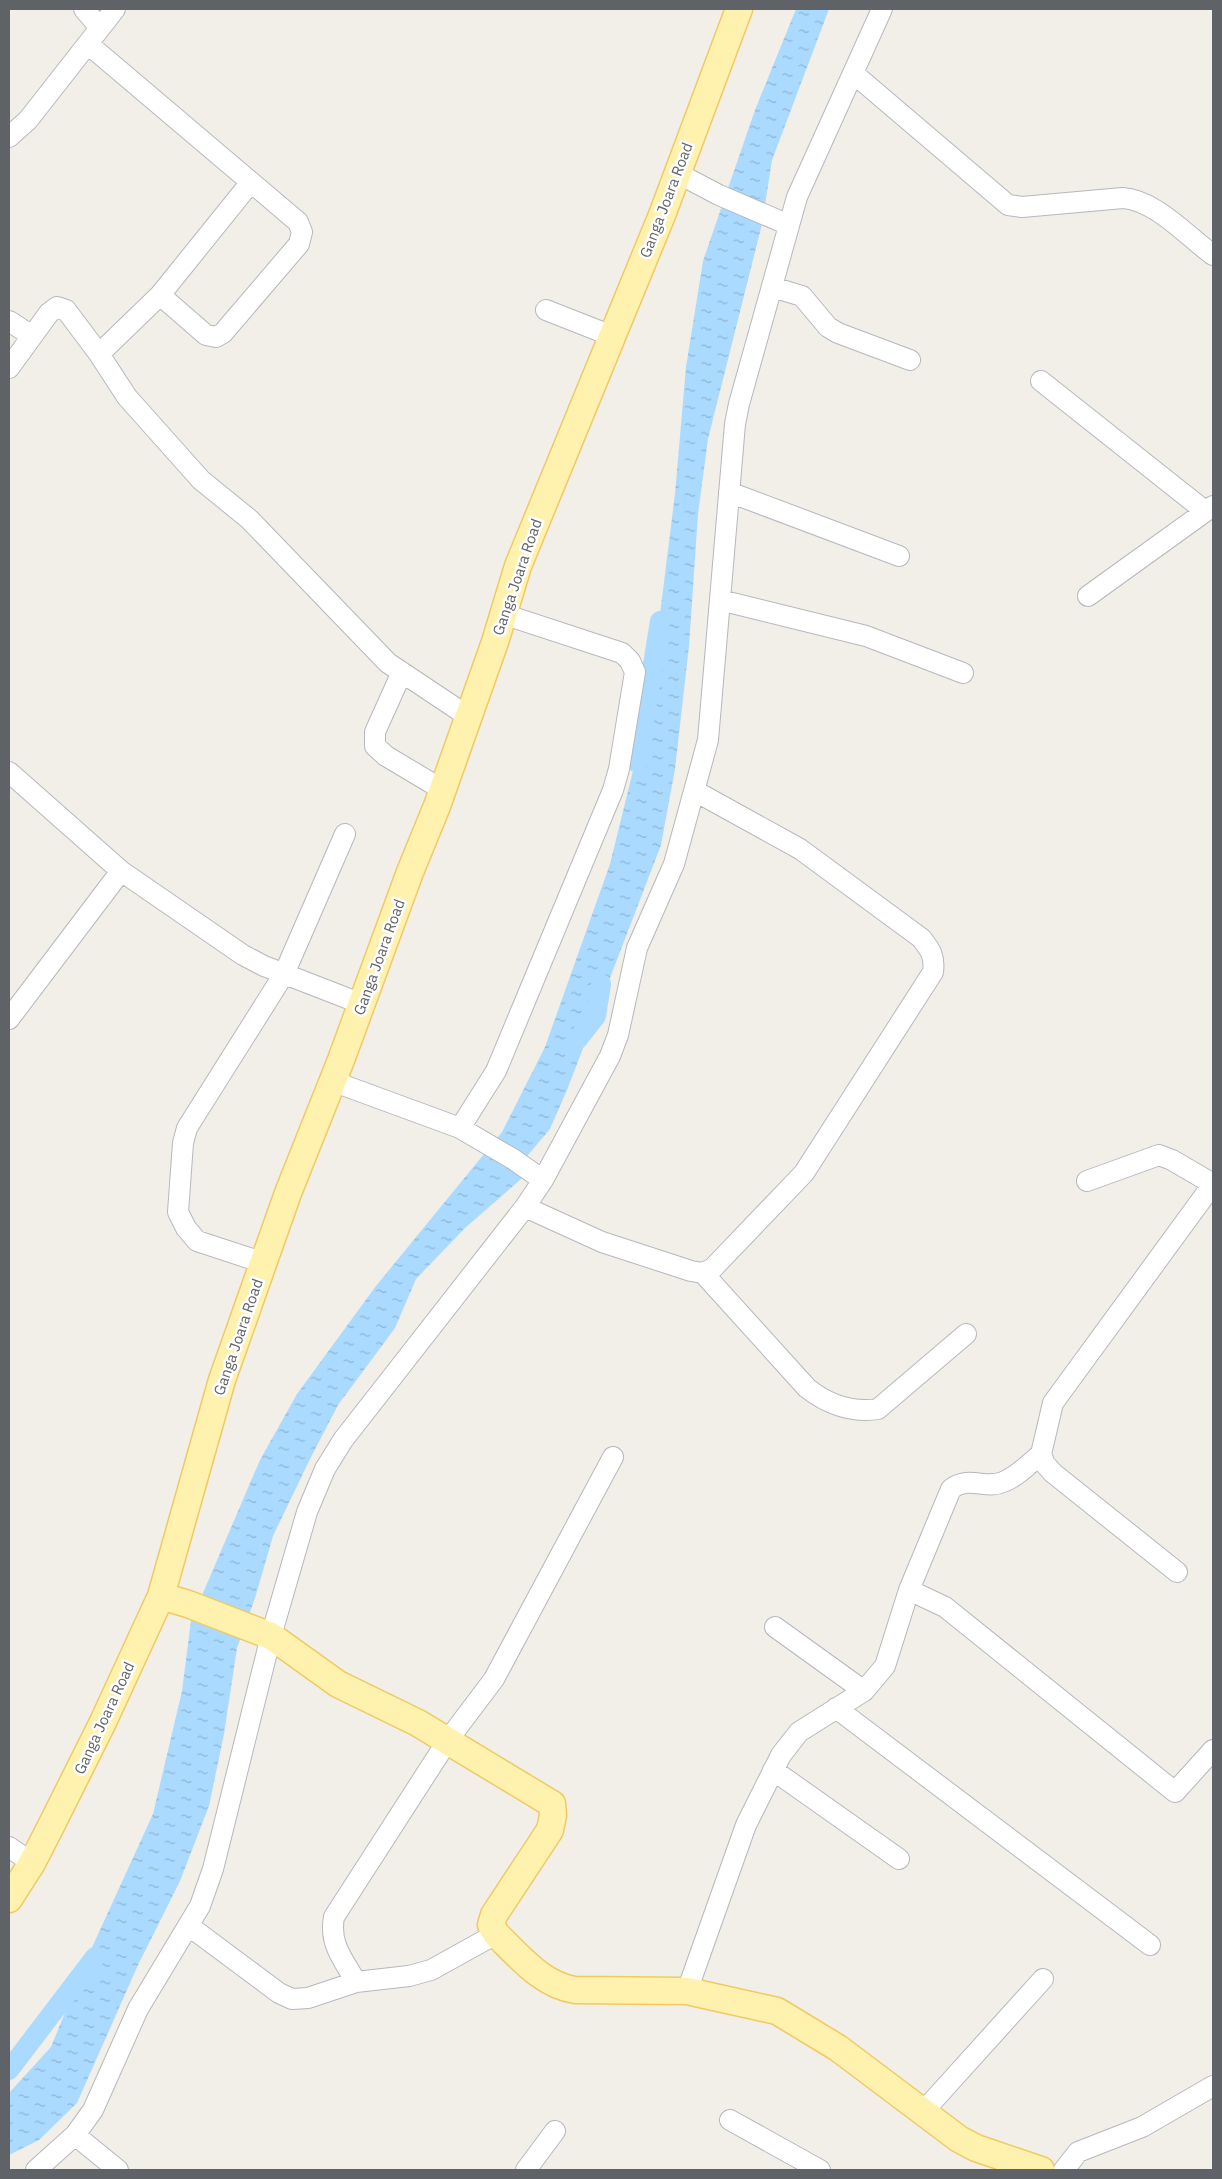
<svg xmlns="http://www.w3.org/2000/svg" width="1222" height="2179" font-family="'IBM Plex Sans',sans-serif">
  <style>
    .water { fill: url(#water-ripples) }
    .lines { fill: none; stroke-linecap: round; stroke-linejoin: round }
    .canal { stroke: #aadaff; stroke-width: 20 }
    .minor-casing { stroke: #b5b8bc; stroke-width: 22 }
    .major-casing { stroke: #f2c960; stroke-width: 29 }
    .minor { stroke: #fff; stroke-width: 20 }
    .major { stroke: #fff2af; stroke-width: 26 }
    .labels { text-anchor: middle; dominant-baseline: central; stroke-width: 5; stroke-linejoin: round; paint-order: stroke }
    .street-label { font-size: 15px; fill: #5f6368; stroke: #fff }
  </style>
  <defs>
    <pattern id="water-ripples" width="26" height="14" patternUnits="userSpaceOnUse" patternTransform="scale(1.25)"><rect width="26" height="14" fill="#aadaff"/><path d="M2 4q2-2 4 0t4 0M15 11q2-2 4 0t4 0" fill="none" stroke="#8eb4d2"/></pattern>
  </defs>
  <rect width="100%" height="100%" fill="#f1efe8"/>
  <path class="water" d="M796,9H829L772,160L762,224L708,439L698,514L689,646L675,769L661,845L567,1090L550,1129L528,1155L521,1179L465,1228L416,1279L395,1328L338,1405L310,1459L273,1536L255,1598L237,1648L224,1734L209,1806L180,1881L138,1965L77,2103L39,2140L9,2155V2093L51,2047L89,1954L153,1814L182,1691L191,1621L260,1460L297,1394L376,1286L502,1132L545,1047L610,864L648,710L675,494L686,367L703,261L755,110Z"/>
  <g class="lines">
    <path class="canal" d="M637,763L660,621
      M577,1040L596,1016L601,984
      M9,2070L95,1957"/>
    <defs>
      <path id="minor" d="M84,9L100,28
        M88,44L298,222L302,232L299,244L223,333L216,337L206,335L160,295
        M853,73L1008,205L1022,207L1123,198C1155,200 1187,236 1213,255
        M9,137L28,120L115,9
        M677,173L719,195L789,225
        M772,287L802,296L828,327L838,333L910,360
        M546,310L612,336
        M9,321L32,336
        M99,354L160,295L251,182
        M9,368L49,313L57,307L66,310L99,354L127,397L201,480L249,519L388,663L469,717
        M1041,381L1205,511
        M729,492L899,556
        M1088,596L1213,506
        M720,600L866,636L963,673
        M402,672L375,732V746L386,756L443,790
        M9,772L121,871L243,955L264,966L362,1004
        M9,1019L121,871
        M332,1081L460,1128L513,1159L543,1180
        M460,1128L496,1071L613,790L619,769L635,672L630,661L622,653L503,614
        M1087,1181L1159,1155L1172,1160L1213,1184
        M525,1207L602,1242L691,1271L703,1273L713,1268L804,1173L933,972C935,957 931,950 921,938L800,849L695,791
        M264,1263L197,1241L186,1228L178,1212L183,1143L187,1128L284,974L345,834
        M703,1273L807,1388C827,1404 852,1413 878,1409L966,1334
        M1177,1572L1053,1473L1045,1464L1041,1454L1053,1403L1213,1184
        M909,1590L945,1607L1175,1792L1213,1750
        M775,1627L864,1691
        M836,1708L1150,1945
        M773,1770L899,1859
        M9,1847L32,1863
        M189,1926L279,1993L292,1999L308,1998L356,1982L409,1976L431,1970L496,1934
        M356,1982C343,1959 329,1944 334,1917L448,1740L494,1679L613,1457
        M687,1991L746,1825L781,1755L799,1732L864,1691L885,1666L909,1590L951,1489C970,1475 985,1490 1003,1482C1017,1477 1030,1463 1041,1454
        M922,2113L1043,1979
        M730,2120L820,2170
        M75,2135L118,2170
        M36,2170L75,2135L93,2110L138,2009L200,1906L213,1869L271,1636L307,1512L325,1469L343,1440L525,1207L543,1180L610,1056L618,1035L637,948L674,864L708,740L735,424L739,404L797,197L882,9
        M526,2170L555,2131
        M1064,2170L1078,2152L1142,2127L1213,2086"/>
      <path id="major" d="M161,1596L188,1604L271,1636L338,1684L418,1723L552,1804L553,1815L550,1830L494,1915L491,1925L496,1934C519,1956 542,1985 575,1990L687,1991L777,2011L838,2048L959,2139L976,2148L1041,2170
        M9,1899L32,1863L51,1826L103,1722L161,1596L222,1380L288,1193L341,1060L410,872L437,806L495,642L518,566L662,215L739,9"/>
    </defs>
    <use href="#minor" class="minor-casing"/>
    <use href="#major" class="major-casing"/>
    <use href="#minor" class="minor"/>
    <use href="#major" class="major"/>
  </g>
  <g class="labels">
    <g class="street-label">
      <text transform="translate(666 200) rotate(-69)">Ganga Joara Road</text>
      <text transform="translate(517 577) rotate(-71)">Ganga Joara Road</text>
      <text transform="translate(379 957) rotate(-70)">Ganga Joara Road</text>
      <text transform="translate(238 1337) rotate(-71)">Ganga Joara Road</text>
      <text transform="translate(104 1718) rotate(-65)">Ganga Joara Road</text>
    </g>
  </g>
  <rect width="1222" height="2179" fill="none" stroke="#5f6368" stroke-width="20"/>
</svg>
